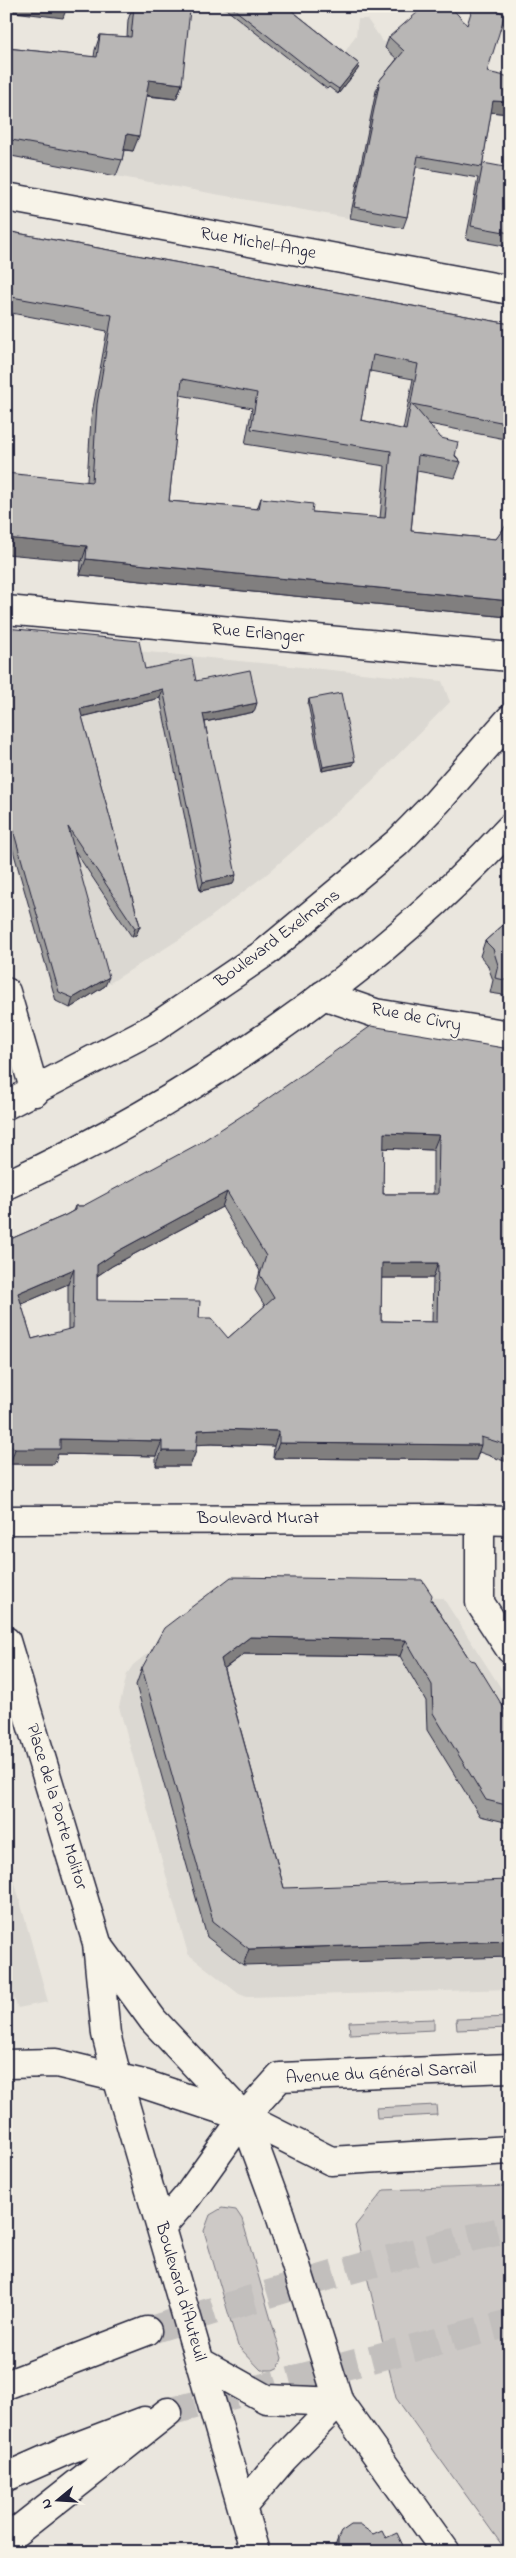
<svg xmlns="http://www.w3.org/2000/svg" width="516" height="2558" font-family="'Indie Flower',sans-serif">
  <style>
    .built { fill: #dbd8d2 }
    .green { fill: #cdc9c6; stroke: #787680 }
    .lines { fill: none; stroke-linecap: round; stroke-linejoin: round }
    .highway-tunnel { stroke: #c2bfbd; stroke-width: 28; stroke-dasharray: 28 14; stroke-linecap: butt }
    .lane-casing { stroke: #22223b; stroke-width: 20 }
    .street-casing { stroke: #22223b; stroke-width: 31 }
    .secondary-casing { stroke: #22223b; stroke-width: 31 }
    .primary-casing { stroke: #22223b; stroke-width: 31 }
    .highway-casing { stroke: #22223b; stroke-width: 31 }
    .lane { stroke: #f7f3e8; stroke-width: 16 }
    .street { stroke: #f7f3e8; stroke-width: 28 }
    .secondary { stroke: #f7f3e8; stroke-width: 28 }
    .primary { stroke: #f7f3e8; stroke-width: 28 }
    .highway { stroke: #f7f3e8; stroke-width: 28 }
    .wall { fill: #9e9d9c; stroke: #22223b; fill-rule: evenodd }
    .shaded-wall { fill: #817f7f; stroke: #22223b }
    .building { fill: #b8b6b5; stroke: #22223b; fill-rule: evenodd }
    .labels { text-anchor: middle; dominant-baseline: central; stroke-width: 4; stroke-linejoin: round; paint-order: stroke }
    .street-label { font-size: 18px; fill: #22223b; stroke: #f7f3e8 }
  </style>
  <rect width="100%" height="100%" fill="#eae6de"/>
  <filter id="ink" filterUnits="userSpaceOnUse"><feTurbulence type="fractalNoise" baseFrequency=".02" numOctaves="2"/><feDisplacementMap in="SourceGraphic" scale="10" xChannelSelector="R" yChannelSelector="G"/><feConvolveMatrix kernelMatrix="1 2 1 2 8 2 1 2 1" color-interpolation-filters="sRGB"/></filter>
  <g filter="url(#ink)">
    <path class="built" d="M195,6H288L345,52L356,35L358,19H367L383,42L391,43L427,106L403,228L116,176L102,136L179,25Z
      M37,641L442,681L450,702L371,782L268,873L191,932L105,986L81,896Z
      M415,1597L443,1598L510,1702V1989L247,1997L239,1994L188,1954L119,1707L127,1674L133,1665L158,1645Z
      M6,1851L48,2002L18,2008L6,1981Z"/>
    <path class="green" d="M510,2017V2028L457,2030L456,2019Z
      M434,2019V2030L350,2034L349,2022Z
      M436,2105L437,2115L377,2118L376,2108Z
      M510,2186V2552H507L396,2398L355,2226L384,2190Z
      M222,2208L236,2210L242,2219L282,2358L279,2367L273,2370H261L238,2346L204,2231L210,2215Z"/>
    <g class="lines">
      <path class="highway-tunnel" d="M147,2331C267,2295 387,2256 510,2229
        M168,2412L510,2323"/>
      <defs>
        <path id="lane" d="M141,6L173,10L176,6"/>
        <path id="street" d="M6,197L510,290
          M6,610L510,657
          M6,992L35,1092
          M323,995L375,1013L510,1035
          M480,1520V1603L510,1649
          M6,2064L56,2063L144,2084L244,2117L280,2077L510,2068"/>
        <path id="secondary" d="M6,1641L97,1943L106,2034L117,2077L255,2552
          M98,1945L153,2020L244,2117L280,2215L339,2402L446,2552
          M161,2227L187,2197L244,2117
          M200,2362L266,2399L339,2402
          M242,2507L283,2459L339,2402"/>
        <path id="primary" d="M6,1105L154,1028L266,952L397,843L437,802L510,719
          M6,1185C189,1101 373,976 510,828
          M6,1520L441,1519L510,1521"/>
        <path id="highway" d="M244,2117L331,2161L510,2150
          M6,2385L147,2331
          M6,2477L65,2451L144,2421
          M6,2540L168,2412"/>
      </defs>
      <use href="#lane" class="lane-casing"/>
      <use href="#street" class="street-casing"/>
      <use href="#secondary" class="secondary-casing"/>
      <use href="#primary" class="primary-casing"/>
      <use href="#highway" class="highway-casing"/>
      <use href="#lane" class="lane"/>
      <use href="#street" class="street"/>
      <use href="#secondary" class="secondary"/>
      <use href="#primary" class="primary"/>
      <use href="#highway" class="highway"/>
    </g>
    <path class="wall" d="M133,6H151L182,84L176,99L146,96L133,151L124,150L122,160L116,176L6,155V48L94,57L95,50L100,35L127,37L128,20Z
      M222,6H286L359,64L358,69L338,94L329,87L327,89Z
      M389,37L487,72L510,114L491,112L482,166L510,168V247L466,239L478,178L416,167L407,217L403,228L350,218L376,91L380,80L397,59L385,48Z
      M6,231L510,324V440L429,424L461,462L455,478L417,471L411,531L496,539L510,520V613L508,617L80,575L87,481L91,419L107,331L6,312ZM370,371L413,379L403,430L361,420ZM180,395L252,408L245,444L385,466L380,518L312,512L261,498L257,509L169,501Z
      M6,628L145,669L196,681L254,712L205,722L233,884L200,891L160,698L82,717L140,926L136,935L132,937L75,851L105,986L70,1008L56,1001L6,826Z
      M309,699L353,765L322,771L308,704Z
      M510,919V996L490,993L493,980L487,964L480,956L485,941Z
      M510,1049V1461H504L479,1452L476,1460L273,1458L274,1446L212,1444H196V1451L190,1466H156V1456L58,1454L54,1464H10L6,1461V1241L66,1215L73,1211L75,1206H83ZM383,1148L433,1150V1194H383ZM222,1207L260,1271L255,1290L265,1306L228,1338L199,1318L97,1300V1276L112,1266ZM381,1278H433L432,1322L381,1321ZM68,1284V1330L32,1339L21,1304Z
      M431,1600L470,1660L510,1718V1830L505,1822L480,1816L427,1730L426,1701L400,1656L244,1654L224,1669L284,1888L243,1965L207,1937L136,1685L142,1668Z
      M373,2534L386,2538L406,2552H333L338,2538Z"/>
    <path class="shaded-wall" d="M6,6H57L67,7L63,18L6,11Z
      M359,64L358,69L338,94L339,89Z
      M149,80L182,84L176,99L144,95Z
      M493,101L510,102V114L489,112Z
      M127,134L139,136L133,151L121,149Z
      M6,538L87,546L82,561L6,554Z
      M86,559L510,601V613L508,617L80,575Z
      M163,689L160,698L76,718L80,709Z
      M257,703L254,712L199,723L203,714Z
      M355,761L353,765L322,771L323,767Z
      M236,875L233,884L200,891L203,882Z
      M140,926L136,935L132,937L135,928Z
      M109,977L105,986L70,1008L73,998Z
      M384,1133L439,1135L433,1150L378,1148Z
      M227,1192L222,1207L112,1266L91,1280L97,1265L118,1251Z
      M382,1263H438L433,1278H376Z
      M74,1269L68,1284L12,1308L18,1293Z
      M218,1429L279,1431L274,1446L212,1444L192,1445L198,1430Z
      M60,1439L162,1441L156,1456L58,1454L54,1464H10L15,1449Z
      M279,1443L481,1445L476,1460L273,1458Z
      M509,1446L510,1461H504Z
      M162,1451H196L190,1466H156Z
      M250,1637L406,1640L400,1656L244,1654L215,1675L221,1659Z
      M510,1941V1957L243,1965L249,1949Z"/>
    <path class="building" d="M134,6H151L190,10L182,84L149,80L139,136L127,134L122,160L6,139V48L97,57L100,35L131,37Z
      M230,6H286L359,64L339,89L330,83L329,84Z
      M425,6H450L467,25L473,6H488L505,14L487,72L510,77V102L493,101L482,167L418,156L407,217L354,207L380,80L404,51L389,37Z
      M483,163L510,168V233L471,226Z
      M6,231L510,324V424L412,404L441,438L458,442L455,456L461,462L418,455L411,531L496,539L510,520V601L86,559L87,546L6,538V473L92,482L97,404L112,315L6,296ZM373,355L418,364L406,430L361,420ZM182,379L257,393L251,429L391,451L385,518L312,512L313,504L261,498L259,509L169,501Z
      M6,628L139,641L145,669L192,659L196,681L250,670L257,703L203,714L236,875L203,882L163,689L80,709L140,926L135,928L68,827L109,977L73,998L59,992L6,805Z
      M341,693L355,761L323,767L309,699Z
      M510,919V981L495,978L498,965L493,949L485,941Z
      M371,1026L510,1049V1446L481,1437V1445L279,1443V1431L218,1429L198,1430L196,1451H162V1441L60,1439V1449H15L6,1442V1241L66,1215L75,1210V1206H83L198,1144L260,1104ZM384,1133L439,1135L438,1194H383ZM227,1192L266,1256L260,1275L274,1298L228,1338L211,1318H199L200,1301L97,1300V1265L118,1251ZM382,1263H438L437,1322L381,1321ZM74,1269L73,1328L32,1339L18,1293Z
      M231,1577L422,1580L432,1595L431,1600L470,1660L475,1661L510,1718V1806L486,1800L433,1713L432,1685L406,1640L250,1637L221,1659L284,1888L510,1880V1941L249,1949L213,1921L142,1668L164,1628Z
      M351,2525H360L373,2534L382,2530L386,2538L397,2533L406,2552H337L338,2551V2538L341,2532Z"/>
  </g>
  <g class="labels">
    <g class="street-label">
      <text transform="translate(258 244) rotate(10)">Rue Michel-Ange</text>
      <text transform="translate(258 634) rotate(5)">Rue Erlanger</text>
      <text transform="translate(278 939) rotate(-37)">Boulevard Exelmans</text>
      <text transform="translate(416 1018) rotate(11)">Rue de Civry</text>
      <text x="258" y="1519">Boulevard Murat</text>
      <text transform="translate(56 1807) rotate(73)">Place de la Porte Molitor</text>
      <text transform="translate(381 2074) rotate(-3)">Avenue du Général Sarrail</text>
      <text transform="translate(180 2292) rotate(74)">Boulevard d'Auteuil</text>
    </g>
  </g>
  <rect width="516" height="2558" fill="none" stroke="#f7f3e8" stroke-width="25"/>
  <rect x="12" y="12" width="491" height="2533" fill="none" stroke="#22223b" stroke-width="2" filter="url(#ink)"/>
  <g transform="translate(58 2500) rotate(252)" stroke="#f7f3e8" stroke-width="4" paint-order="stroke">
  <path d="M0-4L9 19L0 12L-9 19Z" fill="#22223b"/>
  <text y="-8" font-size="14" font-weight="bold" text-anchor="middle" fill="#22223b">N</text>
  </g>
</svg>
